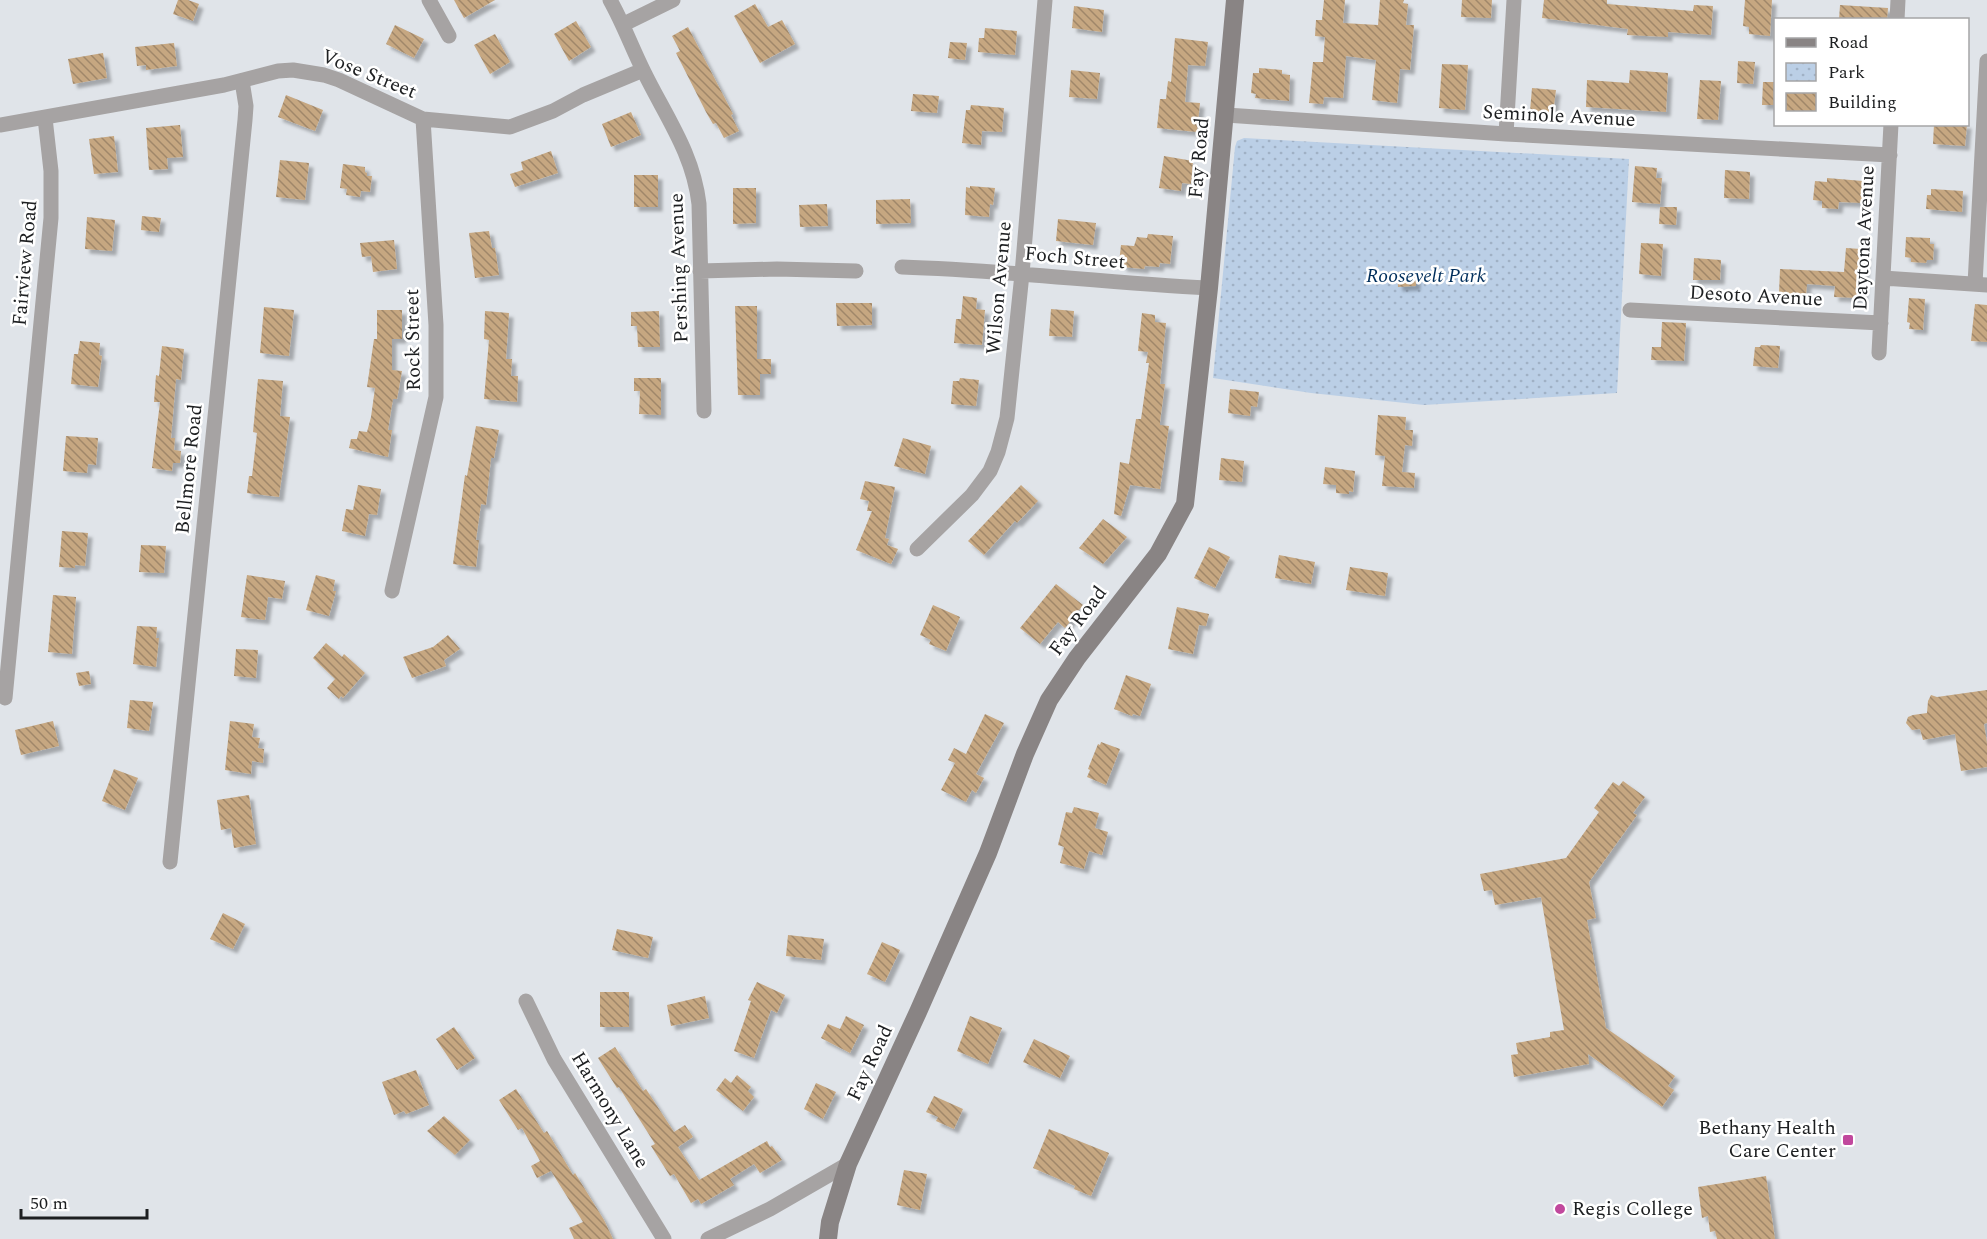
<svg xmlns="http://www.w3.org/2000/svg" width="1987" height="1239" font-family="Spectral,serif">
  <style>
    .park { fill: url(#park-dots) }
    .building { fill: url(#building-back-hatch); filter: url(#shadow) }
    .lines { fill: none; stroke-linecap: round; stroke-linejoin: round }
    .street { stroke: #a6a3a3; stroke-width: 15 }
    .secondary { stroke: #898484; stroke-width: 18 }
    .poi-dot { fill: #c1489d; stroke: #fff; stroke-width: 2 }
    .labels { text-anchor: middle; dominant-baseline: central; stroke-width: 5; stroke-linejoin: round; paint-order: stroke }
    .street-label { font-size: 20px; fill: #1d1f21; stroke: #fff }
    .park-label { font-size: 20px; font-style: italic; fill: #002e5b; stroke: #fff }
    .poi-label { font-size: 20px; fill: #1d1f21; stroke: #fff; text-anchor: end }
  </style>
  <defs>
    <pattern id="park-dots" width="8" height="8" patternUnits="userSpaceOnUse" patternTransform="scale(1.5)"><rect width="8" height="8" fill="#bbcfe6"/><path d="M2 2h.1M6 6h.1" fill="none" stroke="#a0b1c5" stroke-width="1.8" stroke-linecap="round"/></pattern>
    <pattern id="building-back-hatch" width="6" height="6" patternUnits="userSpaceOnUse" patternTransform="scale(1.5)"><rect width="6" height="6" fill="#c6a781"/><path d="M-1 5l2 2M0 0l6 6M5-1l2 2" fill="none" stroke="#a08769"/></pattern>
    <filter id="shadow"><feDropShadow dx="4.5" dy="4.5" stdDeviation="1.5" flood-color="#0004"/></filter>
  </defs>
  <rect width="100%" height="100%" fill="#e0e4e9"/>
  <path class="park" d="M1244,138L1629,159L1617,393L1424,405L1311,393L1213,378L1235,147L1237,141Z"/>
  <path class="building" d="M178,0H188L199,4L193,21L173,14Z
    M454,0H495L464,18Z
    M1324,0H1345L1343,23L1378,25L1380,0H1404L1403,3L1408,4L1406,25H1414L1410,70L1400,69L1397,103L1372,100L1376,60L1346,56L1343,98L1324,97L1323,104L1309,103L1313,62H1323L1325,37L1315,36L1316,20H1322Z
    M1462,0H1492L1491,18L1461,17Z
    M1544,0H1607V4L1693,11L1694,5L1713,6L1711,35L1668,32V37L1627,35L1628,29L1542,18Z
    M1745,0H1772L1770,36L1749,34V27L1743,26Z
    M755,4L768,27L782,20L795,44L760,63L734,16Z
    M1840,5L1888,8L1887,20H1839Z
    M1074,6L1104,10L1102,32L1072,28Z
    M576,21L591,47L569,61L554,34Z
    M395,25L424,39L414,58L386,44Z
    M688,27L733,114L731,115L739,131L724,138L716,123L713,124L706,112L676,53L680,51L672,36Z
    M985,28L1017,31L1015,55L978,52L979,38H984Z
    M495,34L510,62L490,74L474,45Z
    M1175,38L1208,42L1205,66L1188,65L1185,102L1200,103L1197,132L1157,128L1160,99H1166L1168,81L1171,82Z
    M950,42L967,43L965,60L948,58Z
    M174,43L177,66L146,70V65L137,66L135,47Z
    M103,53L107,78L73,84L68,59Z
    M1738,61L1755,62L1753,84L1737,83Z
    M1442,64L1468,65L1465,110L1439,108Z
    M1259,68L1282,70V74L1290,75L1289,101L1255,98L1256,94L1251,93L1253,73H1259Z
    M1071,70L1100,73L1097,99L1069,97Z
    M1630,70L1668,73L1666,112L1586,107L1587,80L1629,83Z
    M1700,80L1721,81L1718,120L1697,119Z
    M1763,82H1776V105H1762Z
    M1532,88L1556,90L1553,113L1530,111Z
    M913,94L939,96L937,113L911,111Z
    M286,95L323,110L315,131L278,117Z
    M971,105L1004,108L1002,132L982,131L981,145L962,143L966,110H970Z
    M631,112L641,135L611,147L602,124Z
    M1934,124H1967L1965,146L1933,144Z
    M180,125L183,157L167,158L168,169L149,170L146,128Z
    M114,136L118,172L94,174L89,139Z
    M551,151L558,173L515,187L510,174L523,170L521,162Z
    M1164,156L1193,161L1191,184L1182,183L1181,191L1159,188Z
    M280,160L309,163L305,200L276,197Z
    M343,164L365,167V172L367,173V176H372L370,192L361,191L360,197L346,195L347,189L340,188Z
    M1635,166L1657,168L1656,178H1662L1660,204L1632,202Z
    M1725,170L1750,172L1749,199L1724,198Z
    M634,175H658V207H634Z
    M1827,178L1863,181L1862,203L1839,202L1838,209L1822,208V201L1813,200L1815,181L1827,182Z
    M970,186L995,188L993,205L990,204L989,217L965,215L966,187L970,188Z
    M733,188H756V223L733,224Z
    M1931,189L1963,191L1962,212L1926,209L1927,195H1931Z
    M910,199L911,223L876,224V200Z
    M827,204L828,226L800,227L799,205Z
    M1660,207H1677L1676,225L1659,224Z
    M142,216L161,218L159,232L141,230Z
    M87,217L115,220L112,251L85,249Z
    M1058,219L1096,223L1093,245L1056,241Z
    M489,231L492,248H495L499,275L475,278L469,233Z
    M1148,234L1173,236L1170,264L1160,263L1159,267L1145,266L1144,269L1122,267L1123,264L1119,263L1121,245L1134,246L1137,237L1147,238Z
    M1906,237L1930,238V244H1934L1933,260H1927L1926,263L1911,262V258L1905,257Z
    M394,240L397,269L373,272L371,256L362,257L360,243Z
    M1641,243L1663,244L1661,276L1639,274Z
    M1846,248L1861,249V253H1866L1863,295H1859L1858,298L1834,297L1835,286L1807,284L1806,296H1801V298L1782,297V294L1779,293L1780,269L1844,272Z
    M1694,258L1721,260L1720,280H1693Z
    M1416,271V286L1398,287L1397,272Z
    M963,296L977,298L976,309L985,310L982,345L954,343L956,319H961Z
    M1909,298L1925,299L1923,330L1909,329L1910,323L1907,322Z
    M836,303H872V325L837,326Z
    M1975,304L1987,305V342L1971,341Z
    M735,306H757V359H771V374H760V395H738Z
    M264,307L294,310L289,356L260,353Z
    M1051,309L1074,311L1072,337L1049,336Z
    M377,310H402V339H392V370L402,371L397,399H393L388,430H392L388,457L349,448L351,439H357L359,431L367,432L371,417L375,388L367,387L374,339H377Z
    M485,311L509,313L506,359H512L511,376H518L517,402L484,399L489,340L484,339Z
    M659,311L660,347H638L637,326H631V312Z
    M1142,313L1155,315V322L1166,323L1160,384H1165L1160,422V425L1169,426L1160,489L1130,485L1121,516L1114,514L1120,462L1129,464L1136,419H1141L1149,363H1146L1148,352L1138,351Z
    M1662,322L1686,323L1684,361L1651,360L1652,347H1661Z
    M80,341L100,343L99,355L102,356L98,387L71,384L74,354H78Z
    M1761,345L1780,346L1778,368L1753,366L1755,347H1760Z
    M162,346L184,349L181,380L176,379L171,438H175L174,450L181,451L180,463H173L172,471L152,468L160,402H154L156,375L159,376Z
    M634,378H661V415L639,414L640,391H634Z
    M960,378L979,380L976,406L951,404L953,381H959Z
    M258,379L283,381L280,416L290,417L279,497L247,493L249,476H252L257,433L253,432Z
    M1230,389L1259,392L1257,407L1251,406L1250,416L1228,413Z
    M1378,415L1406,417L1405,430H1413L1412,446L1405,445L1402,472L1415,473L1414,488L1382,486L1385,456L1375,455Z
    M476,426L499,430L494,458H491L486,505L481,504L476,540H479L476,567L453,564L465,475L467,476Z
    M66,436L98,438L96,465L88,464L87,473L63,471Z
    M903,438L931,446L925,474L894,466Z
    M1221,458L1244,461L1242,482L1219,480Z
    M1325,467L1355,471L1353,492L1349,491V494L1336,493V485L1323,484Z
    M865,481L895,487L885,538L889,539L887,545L898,549L891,564L856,550L872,511H867L869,501L860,499Z
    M358,485L381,489L377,515L369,514L365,536L342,531L346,509L353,510Z
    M1021,485L1038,501L1017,523L1015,521L984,555L968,541Z
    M1103,519L1127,537L1103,564L1079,548Z
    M62,531L88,533L85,566L75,565V568L59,567Z
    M141,545L166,546L164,573L139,572Z
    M1209,547L1230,557L1215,588L1194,578Z
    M1279,555L1315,562L1311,584L1275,578Z
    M1350,567L1388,573L1385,596L1346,590Z
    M247,575L285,581L282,599L268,597L265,620L241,617Z
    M316,575L335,580L333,591H336L329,616L306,610Z
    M1056,584L1083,605L1065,628L1058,622L1040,644L1020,628Z
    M53,595L76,597L72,654L48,652Z
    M933,605L960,617L946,651L929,644L931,640L920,635Z
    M1177,607L1209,614L1206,626L1199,625L1193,654L1168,649Z
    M137,626L157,627L156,638H159L156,667L133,664Z
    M448,635L460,649L444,660L446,666L412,678L403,657L433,647Z
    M326,643L342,657L344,654L365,673L343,698L341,696L339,699L327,688L335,679L313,658Z
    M236,649L258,650L256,678L234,676Z
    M89,671L91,684L79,686L76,673Z
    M1126,675L1151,684L1140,716L1133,714L1132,716L1114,709Z
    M1987,690V723L1984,724L1987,743V767L1961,771L1955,734L1923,740L1920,729L1912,730L1906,723L1908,717L1913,715L1927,713L1928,701L1931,695L1937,697Z
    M130,700L153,702L149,731L127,728Z
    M985,714L1004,723L976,774L984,778L976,793L972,790L966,802L941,790L955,763L948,760L954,748L966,754Z
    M53,721L59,746L21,755L15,730Z
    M230,721L254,724L252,737L260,738L258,748L264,749L263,763L252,761L251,774L225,770Z
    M1101,742L1120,749L1106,785L1087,777L1090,770L1088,769L1098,744L1100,745Z
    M114,769L138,778L125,810L102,801Z
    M1623,781L1645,797L1633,813L1637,815L1589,882L1596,918L1587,920L1606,1028L1675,1076L1668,1086L1674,1090L1662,1107L1588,1054L1589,1064L1514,1077L1511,1055L1518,1054L1516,1043L1550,1037V1032L1564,1030L1541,897L1495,905L1492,890L1484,891L1480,874L1566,858L1599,812L1594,808L1613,782L1619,786Z
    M249,795L256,844L234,848L231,828L221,830L217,800Z
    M1074,807L1099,813L1095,828L1108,832L1102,855L1089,851L1084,869L1060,863L1064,847L1058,845L1066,812L1072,813Z
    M223,913L245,924L233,949L210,939Z
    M617,929L653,937L648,958L612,950Z
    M788,935L824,939L821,960L786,956Z
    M882,942L900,950L885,982L867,974Z
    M757,982L785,995L777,1013L771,1010L754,1058L734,1051L751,1001L748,1000Z
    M600,992H629V1027H600Z
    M705,996L709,1018L671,1026L667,1005Z
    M846,1016L864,1025L850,1053L821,1038L828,1024L840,1029Z
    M970,1016L1002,1028L988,1064L957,1051Z
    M454,1027L475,1058L457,1070L436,1039Z
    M1034,1039L1070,1056L1060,1078L1023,1062Z
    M615,1047L643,1091L646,1089L674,1132L685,1125L693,1137L678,1147L699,1180L767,1141L770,1147L772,1146L782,1160L760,1173L754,1164L730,1179L734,1185L701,1204L698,1199L691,1203L674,1174L670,1176L651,1146L655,1144L619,1087L617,1088L598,1058Z
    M416,1070L429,1105L406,1114L404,1111L394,1115L382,1082Z
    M737,1075L751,1087L748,1091L754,1097L743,1111L716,1090L725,1078L731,1083Z
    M816,1083L836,1092L823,1119L804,1109Z
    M516,1089L544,1133L547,1131L573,1175L575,1173L604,1220L613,1239H574L569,1228L583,1222L551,1171L537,1178L531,1166L540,1161L522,1128L518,1130L499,1100Z
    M934,1096L963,1109L954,1129L936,1121L938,1117L926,1112Z
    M444,1116L470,1140L455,1155L427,1131Z
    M1049,1129L1109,1153L1091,1196L1074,1189L1075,1186L1033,1168Z
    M904,1170L927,1174L920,1210L897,1205Z
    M1766,1176L1775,1239H1717L1715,1231L1710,1232L1708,1216L1702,1218L1698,1187Z"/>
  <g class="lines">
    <path class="street" d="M429,0L449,36
      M610,0C623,23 632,48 644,72C666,117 693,153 699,204L704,411
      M1897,20L1898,0
      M624,24L673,0
      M1226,115L1506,134L1890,155
      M0,125L224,85L278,71L293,70L324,75L339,80L423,119L510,127L553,111L583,95L643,70
      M1506,134L1514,0
      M902,267C1004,270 1106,283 1209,288
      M700,271L777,269L856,271
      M1883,278L1987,285
      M1975,284L1987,61
      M1630,310L1881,323
      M1879,353L1891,124
      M917,549L972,495L990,471L998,452L1007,418L1022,274L1045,0
      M392,591L436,397V325L423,119
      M5,698L51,218V171L45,118
      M170,862L245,120L246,106L242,81
      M526,1001L554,1059L664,1239
      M708,1239L770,1209L848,1164"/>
    <path class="secondary" d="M828,1239L830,1222L848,1164L918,1012L988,853L1025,754L1049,700L1077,658L1158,554L1185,504L1209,288L1235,0"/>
  </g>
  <g class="poi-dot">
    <rect x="1842" y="1134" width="12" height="12" rx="3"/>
    <circle cx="1560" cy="1209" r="6"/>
  </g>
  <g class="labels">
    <g class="street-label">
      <text transform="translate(369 74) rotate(22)">Vose Street</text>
      <text transform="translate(1559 116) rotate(3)">Seminole Avenue</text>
      <text transform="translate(1199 158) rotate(-85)">Fay Road</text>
      <text transform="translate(1864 238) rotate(-87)">Daytona Avenue</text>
      <text transform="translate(1075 258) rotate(5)">Foch Street</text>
      <text transform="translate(25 263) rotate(-85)">Fairview Road</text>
      <text transform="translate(679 268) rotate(-92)">Pershing Avenue</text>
      <text transform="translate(999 288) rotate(-85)">Wilson Avenue</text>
      <text transform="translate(1756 296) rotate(3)">Desoto Avenue</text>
      <text transform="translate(413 340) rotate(-91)">Rock Street</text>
      <text transform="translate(189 469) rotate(-84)">Bellmore Road</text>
      <text transform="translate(1078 621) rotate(-53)">Fay Road</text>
      <text transform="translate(870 1063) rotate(-65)">Fay Road</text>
      <text transform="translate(610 1110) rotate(59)">Harmony Lane</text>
    </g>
    <g class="park-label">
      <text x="1426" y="276">Roosevelt Park</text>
    </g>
    <g class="poi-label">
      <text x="1836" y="1128">Bethany Health<tspan x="1836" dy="23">Care Center</tspan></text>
      <text x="1572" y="1209" text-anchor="start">Regis College</text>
    </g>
  </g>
  <rect x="1774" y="18" width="195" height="108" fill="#ffffff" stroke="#a5a5a6" stroke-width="1.5"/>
  <rect x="1786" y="38" width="30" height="9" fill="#898484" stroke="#a5a5a6" stroke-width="1.5"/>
  <text x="1828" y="48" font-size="18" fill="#1d1f21">Road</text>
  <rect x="1786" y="63" width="30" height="18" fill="url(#park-dots)" stroke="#a5a5a6" stroke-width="1.5"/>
  <text x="1828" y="78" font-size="18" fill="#1d1f21">Park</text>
  <rect x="1786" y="93" width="30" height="18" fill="url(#building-back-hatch)" stroke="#a5a5a6" stroke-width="1.5"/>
  <text x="1828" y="108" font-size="18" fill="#1d1f21">Building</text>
  <path d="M21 1209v9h126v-9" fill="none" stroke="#1d1f21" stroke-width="3"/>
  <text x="30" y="1209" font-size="18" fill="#1d1f21" stroke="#ffffff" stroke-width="4.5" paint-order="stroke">50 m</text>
</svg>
